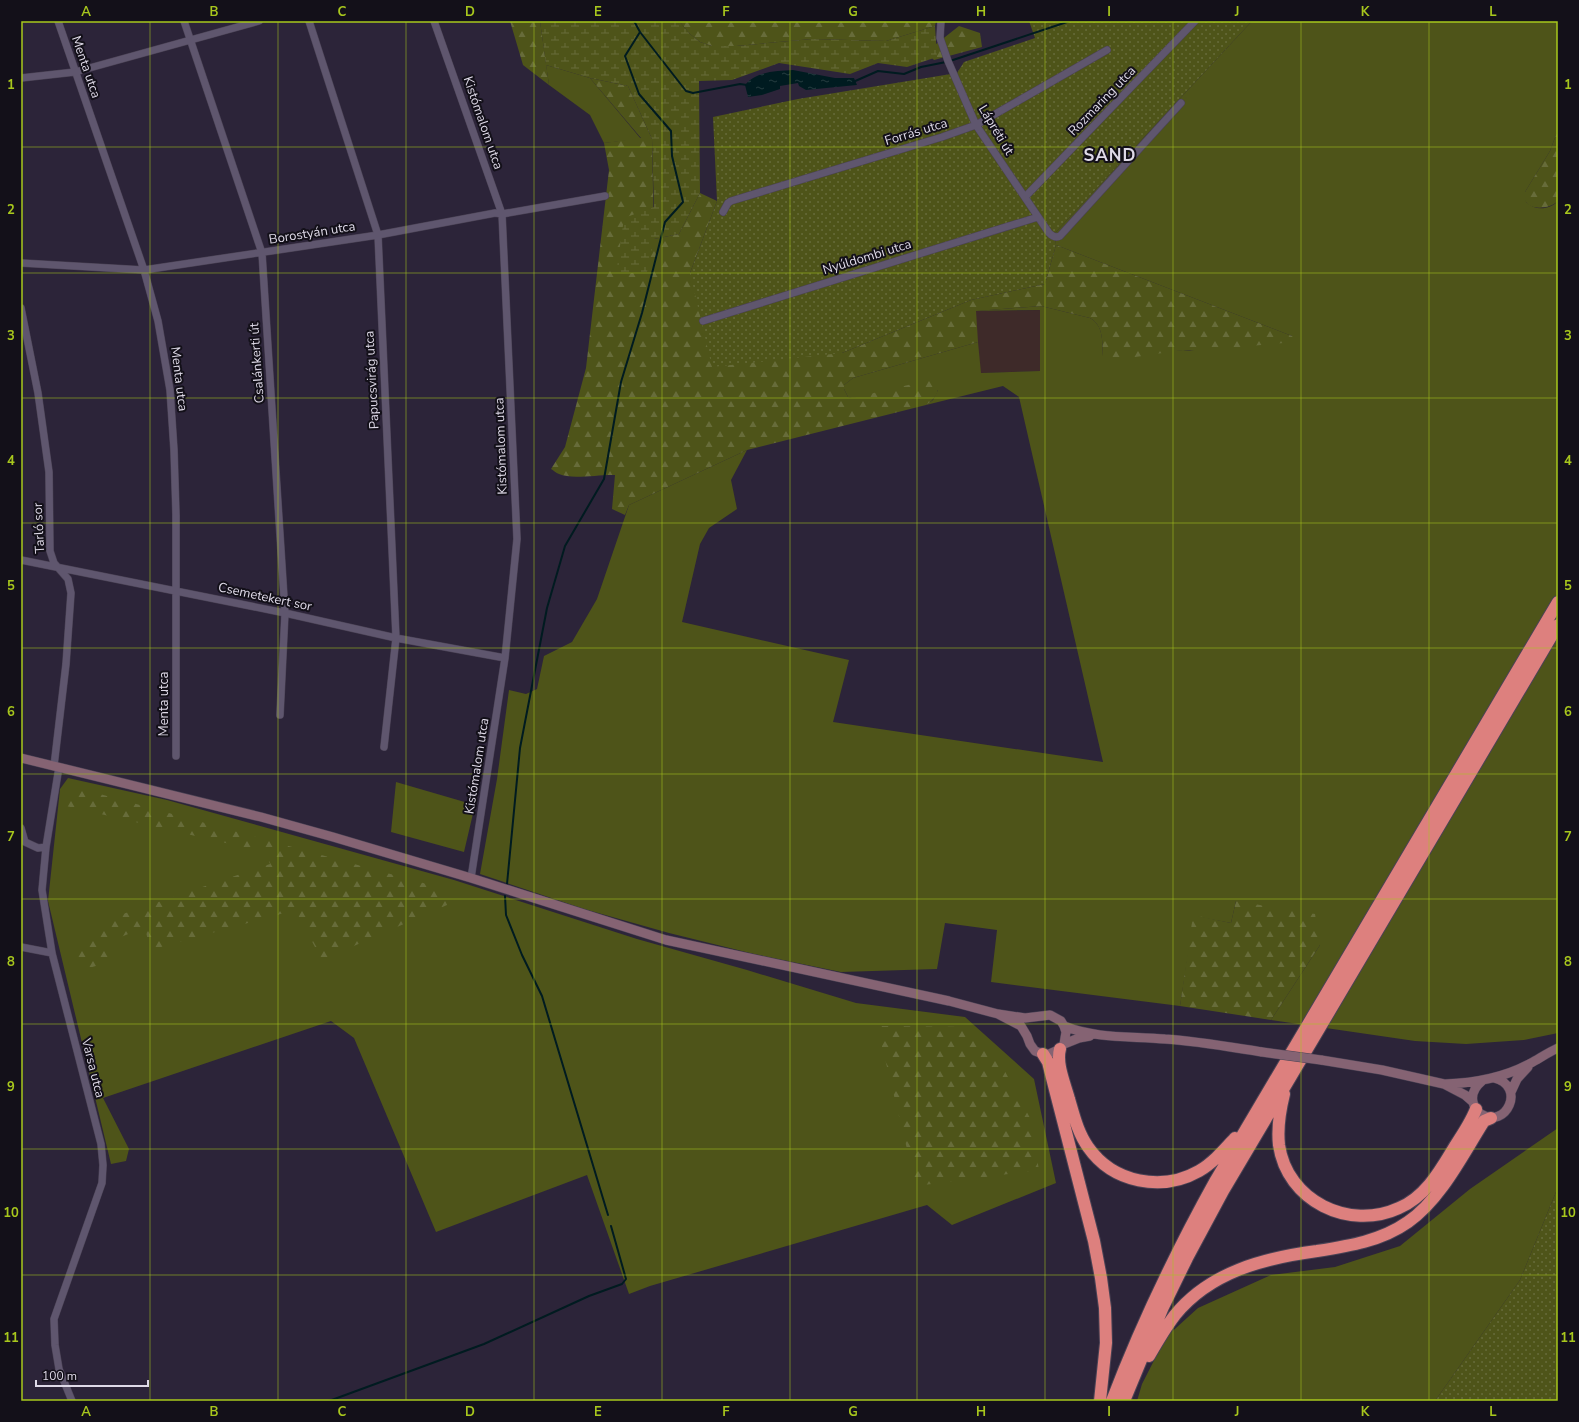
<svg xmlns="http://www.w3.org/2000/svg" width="1579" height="1422" font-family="'Nunito Sans',sans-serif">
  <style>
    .industrial { fill: #3e2a29 }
    .green { fill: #4e5419 }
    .forest { fill: url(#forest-firs) }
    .wetland { fill: url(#wetland-marsh) }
    .garden { fill: url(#garden-dots) }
    .water { fill: url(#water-ripples) }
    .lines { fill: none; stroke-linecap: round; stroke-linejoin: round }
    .stream { stroke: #001b20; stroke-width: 2 }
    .street-casing { stroke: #4a4254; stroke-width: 8 }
    .secondary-casing { stroke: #4a4254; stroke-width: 10 }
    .highway-casing { stroke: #4a4254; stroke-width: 14 }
    .street { stroke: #5f566e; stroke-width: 7 }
    .secondary { stroke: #856373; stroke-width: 9 }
    .highway { stroke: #dd807e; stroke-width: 12 }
    .secondary-bridge-casing { stroke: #4a4254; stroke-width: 10; stroke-linecap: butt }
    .secondary-bridge { stroke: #856373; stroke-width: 9 }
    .grid { fill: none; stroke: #a8c71d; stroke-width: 1; stroke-opacity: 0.55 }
    .labels { text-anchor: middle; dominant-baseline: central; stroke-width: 4; stroke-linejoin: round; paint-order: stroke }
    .street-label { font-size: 13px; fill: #dfdae8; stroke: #131019 }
    .district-label { font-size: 17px; font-weight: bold; letter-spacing: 1px; fill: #dfdae8; stroke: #131019 }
    .neatline { fill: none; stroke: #a8c71d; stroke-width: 1.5 }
    .grid-label { font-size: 13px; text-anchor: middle; font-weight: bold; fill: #a8c71d }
  </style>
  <defs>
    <pattern id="forest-firs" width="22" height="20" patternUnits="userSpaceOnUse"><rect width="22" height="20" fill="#4e5419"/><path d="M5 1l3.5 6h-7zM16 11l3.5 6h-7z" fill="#676c3a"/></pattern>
    <pattern id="wetland-marsh" width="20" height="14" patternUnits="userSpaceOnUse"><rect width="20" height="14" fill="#4e5419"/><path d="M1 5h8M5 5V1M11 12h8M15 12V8" fill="none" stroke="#676c3a"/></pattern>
    <pattern id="garden-dots" width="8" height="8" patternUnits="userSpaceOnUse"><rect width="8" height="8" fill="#4e5419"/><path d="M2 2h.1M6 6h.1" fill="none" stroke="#676c3a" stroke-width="1.8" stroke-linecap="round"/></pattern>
    <pattern id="water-ripples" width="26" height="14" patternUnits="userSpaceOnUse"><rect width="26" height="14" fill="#001b20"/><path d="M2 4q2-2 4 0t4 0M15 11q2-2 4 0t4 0" fill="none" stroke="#253c40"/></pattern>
  </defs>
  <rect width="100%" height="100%" fill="#2c2439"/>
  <path class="industrial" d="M1041,310V371L980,373L975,311Z"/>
  <path class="green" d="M1252,21H1558V132L1556,135L1550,151L1525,192L1526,202C1535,211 1549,210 1558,201V1033L1524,1040L1466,1044L1415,1041L1271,1020L1320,945L1236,901L1231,923L1194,916L1180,1006L991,982L997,930L945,923L937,969L841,972L754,954L669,933L584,909L480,874L497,779L509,690L526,694L537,689L544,656L572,642L597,599L629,505L747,450L731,480L737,509L709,528L700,544L682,622L849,660L833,722L1103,762L1019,397L1003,386L926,405L933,400L938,390L852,398L848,397L844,389V385L853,378L978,342L981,373L1040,371V310L975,311L1041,306L1090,318C1104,326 1102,341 1103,356L1183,350L1190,351L1292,336L1056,245L1055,233Z
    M546,65L590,78L641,139L604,143L590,115L549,85Z
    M68,778L167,800L454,880L637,939L747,970L856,1003L965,1017L1034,1079L1056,1183L952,1225L927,1205L650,1286L629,1294L587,1175L436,1232L354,1038L331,1021L103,1098L129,1149L126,1161L111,1164L48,901L60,789Z
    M396,782L475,805L464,852L391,832Z
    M1558,1128V1187L1520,1280L1435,1401H1137L1142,1384L1166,1337L1198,1308L1271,1275L1335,1267L1400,1246L1470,1189Z"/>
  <path class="forest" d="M510,21H540L549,85L523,65Z
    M679,21H936L935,26L886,41L812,39L736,46H712L700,42L690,34Z
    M959,26L980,33L982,47L934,60L926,52Z
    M590,78L628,86L652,139L654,239L679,234L700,193L717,201L690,273L842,353L971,300L1045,284L1056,245L1292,336L1295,341L1294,342L1195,351L1183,350L1108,361L1103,356C1102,342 1104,326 1090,318L1041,306L976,311L978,342L853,378L844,385V389L848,397L852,398L934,379C943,389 935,399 926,405L747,450L629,505L625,515L612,509L615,475C600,474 572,480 559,474C556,473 553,470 551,469L565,447L586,368L609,170L604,143L641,138Z
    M1558,132V201C1548,211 1520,211 1525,192L1550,151L1556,135Z
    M78,788L445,889L447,905L322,960L295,910L150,950L145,927L109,942L110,962L78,971L70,951L114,917L270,864L265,852L66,806Z
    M1236,901L1315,914L1320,945L1271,1020L1180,1006L1193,915L1231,923Z
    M877,1026L968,1027L1001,1064L1030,1118L1039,1170L916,1186Z"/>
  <path class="wetland" d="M540,21H679L690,34L700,42L712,46H736L812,39L886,41L935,26L937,57L907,67L878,63L850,74L779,63L732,80L699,81L700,193L679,234L654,239L647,272L616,274L624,218L654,207L652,139L628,86L590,78L546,65Z"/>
  <path class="garden" d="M1029,21H1252L1055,233L1056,245L1045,284L971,300L842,353L712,367L690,273L717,201L713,117L798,99L957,73L964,62L1035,38Z
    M1558,1187V1401H1435L1520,1280Z"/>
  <path class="water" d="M793,70L835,78H854L857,85L806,90L799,86L798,83L780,86V89L762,95L748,97L745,85C756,71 777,71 793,70Z"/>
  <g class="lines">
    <path class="stream" d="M634,21L640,32L686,91L693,93L740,84L747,85
      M950,61L1070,21
      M853,82L878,71L904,74L921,67L946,62
      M507,884L520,748L547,608L565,546L604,479L621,382L642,313L665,222L683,202L672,156L671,131L639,94L625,56L640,32
      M505,896L506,915L522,955L542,996L608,1215
      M329,1401L484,1344L589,1296L622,1284L626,1279L611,1226"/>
    <defs>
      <path id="street" d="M58,21L144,270L158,321L170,390L174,450L176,515V756
        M184,21L262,253L285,613L280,715
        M309,21L378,235L396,638L384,747
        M434,21L502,214L517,539L505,658L471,878
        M941,21L940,38L948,61L976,125L1049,233C1052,236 1056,238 1060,236L1181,103
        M21,78L75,72L259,21
        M1025,197L1195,21
        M723,212L728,203L731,201L942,137L976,125L1107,50
        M21,263L144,270L378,235L495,213L502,214L605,196
        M21,308L38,393L49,472L50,551L54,563L68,579L71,593L66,664L54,766
        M703,321L1038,217
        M21,560L285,613L396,638L505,658
        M59,767L46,847L42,890L52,953L101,1144L103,1165L102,1183L54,1319L55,1345L59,1369L72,1401
        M21,828L25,842L38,848L46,847
        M21,947L52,953"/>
      <path id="secondary" d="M21,758L261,817L333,837L471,878L666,940L949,1001L998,1014L1025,1018L1050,1015L1061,1021L1064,1026L1066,1032L1064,1044L1060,1049L1049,1054H1043L1035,1051L1030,1044L1027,1036L1021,1026L998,1014
        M1064,1026C1096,1039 1131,1036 1165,1039C1197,1041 1230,1047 1262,1052
        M1064,1044L1079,1038L1090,1036
        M1321,1060L1382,1070L1444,1084L1465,1095L1473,1102
        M1482,1081C1476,1086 1471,1093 1473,1102C1474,1107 1477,1111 1481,1114C1506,1130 1527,1086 1494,1078
        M1445,1084C1475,1083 1504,1078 1531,1063C1540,1058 1549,1052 1558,1048
        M1511,1092L1517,1079L1528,1067"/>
      <path id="highway" d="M1060,1049C1056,1064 1065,1084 1069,1099C1074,1116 1078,1133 1088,1147C1113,1183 1162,1192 1199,1171C1213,1163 1224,1150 1235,1138
        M1043,1054L1048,1062L1050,1070L1094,1241L1101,1278L1105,1308L1106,1343L1100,1401
        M1284,1094C1280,1110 1277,1127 1279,1145C1287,1201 1349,1231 1399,1208C1426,1197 1441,1169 1455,1146C1463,1134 1471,1122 1476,1109
        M1149,1356C1157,1342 1165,1328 1175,1315C1210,1272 1264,1258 1317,1251C1349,1246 1381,1241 1408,1222C1441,1199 1463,1154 1484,1121L1491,1118
        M1112,1401C1141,1325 1176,1252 1216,1180L1558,602
        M1124,1401L1163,1307L1187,1258L1223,1191L1558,625"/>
    </defs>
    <use href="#street" class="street-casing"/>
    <use href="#secondary" class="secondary-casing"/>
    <use href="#highway" class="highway-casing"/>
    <use href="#street" class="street"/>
    <use href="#secondary" class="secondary"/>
    <use href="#highway" class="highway"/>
    <defs>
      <path id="secondary-bridge" d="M1262,1052L1321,1060"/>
    </defs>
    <use href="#secondary-bridge" class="secondary-bridge-casing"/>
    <use href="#secondary-bridge" class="secondary-bridge"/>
  </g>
  <path class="grid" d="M150,21V1401M278,21V1401M406,21V1401M534,21V1401M662,21V1401M790,21V1401M917,21V1401M1045,21V1401M1173,21V1401M1301,21V1401M1429,21V1401M21,147H1558M21,273H1558M21,398H1558M21,523H1558M21,648H1558M21,774H1558M21,899H1558M21,1024H1558M21,1149H1558M21,1275H1558"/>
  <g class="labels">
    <g class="street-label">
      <text transform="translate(86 67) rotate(71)">Menta utca</text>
      <text transform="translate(1102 101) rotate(-46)">Rozmaring utca</text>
      <text transform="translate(483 123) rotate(71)">Kistómalom utca</text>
      <text transform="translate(996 130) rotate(59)">Lápréti út</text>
      <text transform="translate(916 132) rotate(-17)">Forrás utca</text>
      <text transform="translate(312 233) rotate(-9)">Borostyán utca</text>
      <text transform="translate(867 257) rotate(-17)">Nyúldombi utca</text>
      <text transform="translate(257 363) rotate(-94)">Csalánkerti út</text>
      <text transform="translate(179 379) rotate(83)">Menta utca</text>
      <text transform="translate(372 380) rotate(-93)">Papucsvirág utca</text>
      <text transform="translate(501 446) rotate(-92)">Kistómalom utca</text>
      <text transform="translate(39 528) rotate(-93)">Tarló sor</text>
      <text transform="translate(265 597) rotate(12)">Csemetekert sor</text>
      <text transform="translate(164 704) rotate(-90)">Menta utca</text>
      <text transform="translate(477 766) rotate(-81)">Kistómalom utca</text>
      <text transform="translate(93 1068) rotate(76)">Varsa utca</text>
    </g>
    <g class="district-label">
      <text x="1110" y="155">SAND</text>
    </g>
  </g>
  <rect width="1579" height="1422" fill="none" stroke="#131019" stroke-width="44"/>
  <path d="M36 1380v6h112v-6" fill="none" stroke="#dfdae8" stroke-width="2"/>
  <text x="42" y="1380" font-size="12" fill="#dfdae8" stroke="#131019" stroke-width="3" paint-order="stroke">100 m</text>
  <rect x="22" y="22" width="1535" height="1378" class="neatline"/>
  <g class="grid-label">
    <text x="86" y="16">A</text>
    <text x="214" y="16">B</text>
    <text x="342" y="16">C</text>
    <text x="470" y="16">D</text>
    <text x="598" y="16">E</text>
    <text x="726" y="16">F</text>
    <text x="853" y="16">G</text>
    <text x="981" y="16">H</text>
    <text x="1109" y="16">I</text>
    <text x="1237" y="16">J</text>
    <text x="1365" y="16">K</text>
    <text x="1493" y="16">L</text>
    <text x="11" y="89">1</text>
    <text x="1568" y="89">1</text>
    <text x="11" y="214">2</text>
    <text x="1568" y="214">2</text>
    <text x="11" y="340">3</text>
    <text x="1568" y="340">3</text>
    <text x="11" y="465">4</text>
    <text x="1568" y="465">4</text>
    <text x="11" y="590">5</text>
    <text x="1568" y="590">5</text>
    <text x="11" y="716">6</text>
    <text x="1568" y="716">6</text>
    <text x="11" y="841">7</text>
    <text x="1568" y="841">7</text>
    <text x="11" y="966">8</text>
    <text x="1568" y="966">8</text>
    <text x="11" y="1091">9</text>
    <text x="1568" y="1091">9</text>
    <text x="11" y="1217">10</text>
    <text x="1568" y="1217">10</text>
    <text x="11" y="1342">11</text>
    <text x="1568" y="1342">11</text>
    <text x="86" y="1416">A</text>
    <text x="214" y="1416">B</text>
    <text x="342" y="1416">C</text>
    <text x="470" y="1416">D</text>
    <text x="598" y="1416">E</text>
    <text x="726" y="1416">F</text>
    <text x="853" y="1416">G</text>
    <text x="981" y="1416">H</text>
    <text x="1109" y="1416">I</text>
    <text x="1237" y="1416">J</text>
    <text x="1365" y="1416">K</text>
    <text x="1493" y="1416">L</text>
  </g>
</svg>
